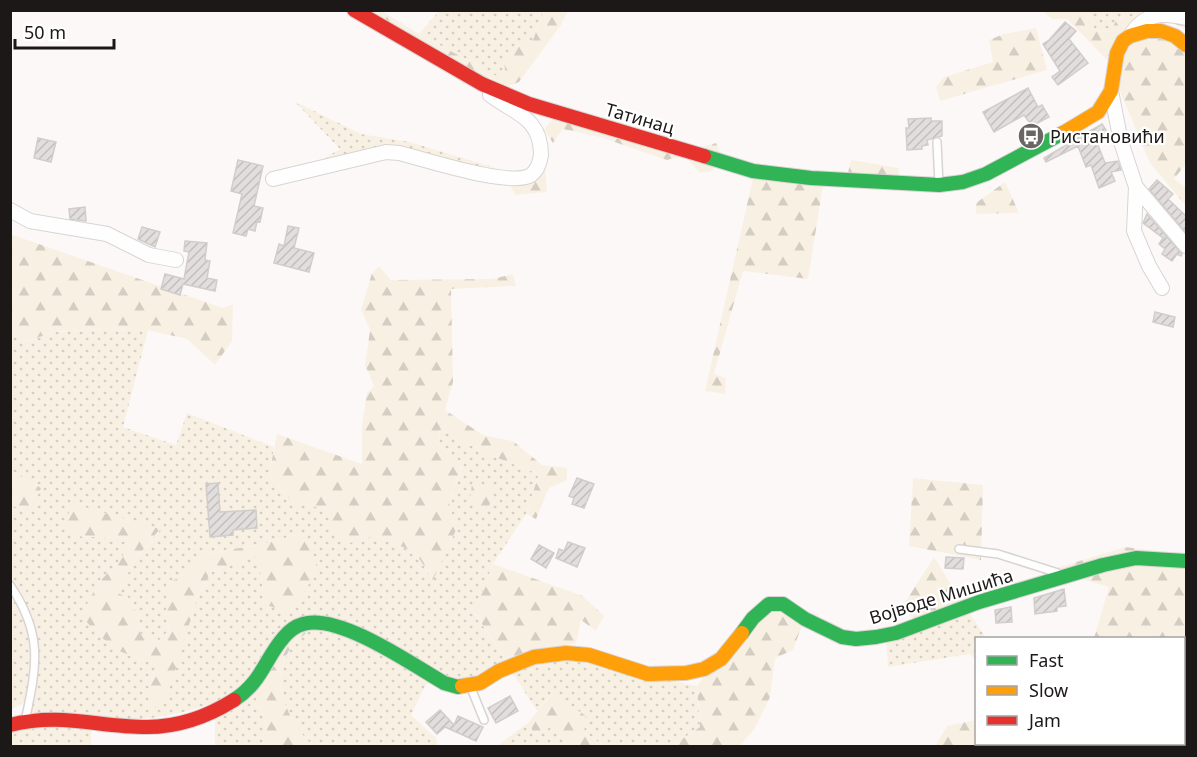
<svg xmlns="http://www.w3.org/2000/svg" width="1197" height="757" font-family="'Noto Sans',sans-serif">
  <style>
    .grass { fill: url(#grass-dots); fill-rule: evenodd }
    .forest { fill: url(#forest-firs) }
    .building { fill: url(#building-hatch); stroke: #d0cdcb; stroke-width: 1.5 }
    .lines { fill: none; stroke-linecap: round; stroke-linejoin: round }
    .lane-casing { stroke: #d9d4d4; stroke-width: 10 }
    .street-casing { stroke: #d9d4d4; stroke-width: 16 }
    .fast-casing { stroke: #d9d4d4; stroke-width: 16 }
    .slow-casing { stroke: #d9d4d4; stroke-width: 16 }
    .jam-casing { stroke: #d9d4d4; stroke-width: 16 }
    .lane { stroke: #fffefe; stroke-width: 7 }
    .street { stroke: #fffefe; stroke-width: 14 }
    .fast { stroke: #30b455; stroke-width: 14 }
    .slow { stroke: #ff9f0a; stroke-width: 14 }
    .jam { stroke: #e5322d; stroke-width: 14 }
    .labels { text-anchor: middle; dominant-baseline: central; stroke-width: 4.5; stroke-linejoin: round; paint-order: stroke }
    .street-label { font-size: 18px; fill: #1d1818; stroke: #fff }
    .poi-label { font-size: 18px; fill: #1d1818; stroke: #fff; text-anchor: start }
  </style>
  <defs>
    <pattern id="grass-dots" width="8" height="8" patternUnits="userSpaceOnUse" patternTransform="scale(1.5)"><rect width="8" height="8" fill="#f8f1e3"/><path d="M2 2h.1M6 6h.1" fill="none" stroke="#d4cec2" stroke-width="1.8" stroke-linecap="round"/></pattern>
    <pattern id="forest-firs" width="22" height="20" patternUnits="userSpaceOnUse" patternTransform="scale(1.5)"><rect width="22" height="20" fill="#f8f1e3"/><path d="M5 1l3.5 6h-7zM16 11l3.5 6h-7z" fill="#d4cec2"/></pattern>
    <pattern id="building-hatch" width="6" height="6" patternUnits="userSpaceOnUse" patternTransform="scale(1.5)"><rect width="6" height="6" fill="#e2dedd"/><path d="M-1 1l2-2M0 6l6-6M5 7l2-2" fill="none" stroke="#c1bebd"/></pattern>
  </defs>
  <rect width="100%" height="100%" fill="#fdf8f8"/>
  <path class="grass" d="M439,11H544L533,40L517,47L506,78L484,73L473,63L419,34Z
    M1086,11H1140V15L1129,24L1123,16L1116,21L1111,32L1094,30L1091,15Z
    M294,101L361,134L410,142L516,174L397,155L298,174L340,149Z
    M10,323L22,343L55,332L102,329L148,330L123,427L176,445L187,413L274,447L269,475L292,502L333,510L375,536L415,552L432,579L456,530L449,503L463,465L438,444L440,429L487,454L539,474L526,514L493,564L474,613L506,660L542,662L579,661L697,686L700,727L672,746H605L584,733L552,693L537,711L512,672L426,684L411,715L436,738L438,746H313C288,722 269,683 290,649C294,643 302,637 307,632L248,682L265,717L266,741L270,746H215V721L208,705L177,714L91,727V746H11V726L32,714L29,699L11,710V502L15,507L41,488L11,471ZM160,530L134,561L118,593L133,600L141,636L159,641L169,630L166,617V585L192,569L205,554L258,545L304,533L264,604L259,555L211,572L198,595L183,641L148,693L156,665L119,651L99,582L119,562L133,539L77,536Z
    M961,600L986,638H976V660L970,654L888,667L886,639Z
    M529,722L534,735L551,727L568,746H487L498,745Z"/>
  <path class="forest" d="M361,11H382L419,34L473,63L484,73L506,77L504,61L517,47L533,40L544,11H568L561,25L519,82L508,86L473,88Z
    M1042,11H1086L1091,15L1094,30L1110,32L1116,21L1124,16L1129,23L1140,15V11H1186V29L1171,22L1143,27L1186,40V164L1174,179L1186,187V206L1150,163L1107,60L1067,19H1052Z
    M1036,28L1047,70L940,101L936,87L944,77L993,62L989,40L1004,34Z
    M556,114L696,149L716,143L722,156L712,171L700,173C689,160 684,154 667,160L600,137L563,129L553,143L544,130Z
    M851,160L899,168L898,179L847,177Z
    M522,169H545L547,192L515,195L508,181Z
    M825,173L808,279L743,271L714,374L726,378L725,394L705,391L753,178Z
    M1005,182L1019,213L976,214V203Z
    M10,234L223,308L233,304L232,341L215,365L187,339L148,330L102,329L55,332L21,343L11,323Z
    M379,266L391,280L492,279L513,274L516,286L451,289L453,382L445,410L483,435L513,441L542,465L567,468V480L549,488L536,519L526,514L539,474L487,454L440,429L438,444L463,464L449,503L456,530L433,580L415,552L375,536L350,543L331,528L332,510L292,502L269,475L277,434L362,464V425L367,393L374,386L365,365L370,330L361,310L372,273Z
    M11,471L41,488L32,509L15,507L11,502Z
    M913,478L983,485L981,560L909,546Z
    M472,483L496,487L489,506L479,513L470,500Z
    M71,503L160,529L134,561L118,593L133,600L141,635L159,640L169,630L166,617V585L192,569L205,554L258,545L304,533L319,569L290,613L264,604L259,556L211,572L198,595L167,697L152,711L148,693L156,665L119,651L97,634L81,615L99,582L119,562L132,539L77,536L66,525Z
    M1125,547L1186,555V746H935L947,726L976,720V744H1184V638H1094L1109,587L1050,570Z
    M934,557L961,600L914,620L902,607Z
    M493,564L583,596L604,616L596,631L581,620L576,643L506,660L474,612Z
    M765,601L802,625L793,650L775,658L770,697L755,728L740,746H672L700,727L697,686Z
    M307,632C302,637 294,643 290,649C269,682 288,722 313,746H270L266,741L265,717L248,682L276,636Z
    M552,693L586,716L584,733L605,746H568L551,727L534,735L529,722Z"/>
  <path class="building" d="M1065,22L1076,31L1069,39L1088,63L1058,85L1052,77L1060,71L1043,44L1049,40Z
    M1028,88L1038,107L1042,105L1049,117L1032,126L1024,115L994,132L983,112Z
    M931,118V121H942V136L927,140L928,145L922,146V149L907,150L906,128H909L908,119Z
    M1102,124L1108,133L1096,140L1105,163L1118,161L1121,170L1111,172L1115,181L1099,188L1091,165L1086,167L1078,146L1046,162L1044,158Z
    M38,138L56,142L51,162L34,158Z
    M238,160L263,166L254,206L263,208L260,222L257,221L255,231L248,229L246,236L233,233L242,194L231,191Z
    M1157,180L1173,194L1168,199L1186,216V233L1149,189Z
    M85,207L86,221L70,219L69,209Z
    M1147,214L1182,254L1181,256L1177,254L1172,261L1162,254L1165,249L1159,244L1163,238L1143,223Z
    M288,226L299,228L294,248L314,253L309,272L274,263L279,244L284,246Z
    M142,227L160,232L155,247L138,239Z
    M185,241L207,243L205,260L210,261L207,278L217,280L215,291L183,284L180,295L161,289L165,274L184,279L189,252L184,251Z
    M1155,312L1175,317L1173,327L1153,322Z
    M577,478L594,484L584,508L572,504L574,498L569,496Z
    M218,483L220,512L256,510L257,528L233,530V535L210,537L206,484Z
    M568,542L585,548L577,567L556,558L559,549L564,551Z
    M539,545L554,553L546,568L531,559Z
    M946,557L964,558L963,569L945,568Z
    M1064,589L1066,606L1057,607V611L1035,614L1034,598Z
    M1011,607L1012,622L996,623L995,610Z
    M510,696L518,711L496,723L488,708Z
    M440,710L454,725L458,716L483,727L476,741L445,727L437,734L426,722Z"/>
  <g class="lines">
    <defs>
      <path id="lane" d="M937,142L939,185
        M959,549L998,554L1058,573
        M10,585C43,634 37,664 26,717
        M471,688L484,720"/>
      <path id="street" d="M1130,36C1144,13 1162,12 1186,18
        M1111,91L1121,142L1136,187L1186,246
        M273,179L386,152L399,153C424,159 511,188 531,175C538,170 540,162 541,155C541,117 515,114 490,95
        M1136,187L1134,231L1149,266L1162,288
        M10,210L30,221L107,234L149,255L176,260"/>
      <path id="fast" d="M704,156L753,171L811,178L939,185L963,182L986,174L1063,133
        M742,633L753,618L769,604H783L805,619L842,637L856,639L876,637L896,633L979,602L1103,565L1136,558L1186,561
        M234,700C262,682 264,660 284,637C289,631 296,626 303,624C339,613 413,665 444,683L458,687L462,686"/>
      <path id="slow" d="M1063,133L1098,112L1111,91L1117,53L1123,41L1130,36L1147,31H1161L1175,36L1186,45
        M462,686L480,683L499,671L534,657L566,653L589,655L648,674L686,673L704,669L721,659L742,633"/>
      <path id="jam" d="M354,10L482,84L529,104L704,156
        M10,725C61,712 97,727 147,727C178,727 207,717 234,700"/>
    </defs>
    <use href="#lane" class="lane-casing"/>
    <use href="#street" class="street-casing"/>
    <use href="#fast" class="fast-casing"/>
    <use href="#slow" class="slow-casing"/>
    <use href="#jam" class="jam-casing"/>
    <use href="#lane" class="lane"/>
    <use href="#street" class="street"/>
    <use href="#fast" class="fast"/>
    <use href="#slow" class="slow"/>
    <use href="#jam" class="jam"/>
  </g>
  <defs>
    <symbol id="bus-disc" viewBox="-11 -11 22 22"><circle r="9.5" fill="#6b6666" stroke="#fff"/><path d="M-5-6H5V4H4V6H2V4H-2V6H-4V4H-5ZM-3.5-4V0h7V-4ZM-3.5 1.2v1.5H-2V1.2ZM2 1.2v1.5H3.5V1.2Z" fill="#fff"/></symbol>
  </defs>
  <g fill-rule="evenodd">
    <use href="#bus-disc" x="1016" y="121" width="30" height="30"/>
  </g>
  <g class="labels">
    <g class="street-label">
      <text transform="translate(640 118) rotate(16)">Татинац</text>
      <text transform="translate(941 596) rotate(-17)">Војводе Мишића</text>
    </g>
    <g class="poi-label">
      <text x="1050" y="136">Ристановићи</text>
    </g>
  </g>
  <rect width="1197" height="757" fill="none" stroke="#1d1818" stroke-width="24"/>
  <rect x="975" y="637" width="210" height="108" fill="#ffffff" stroke="#a5a3a3" stroke-width="1.5"/>
  <rect x="987" y="656" width="30" height="9" fill="#30b455" stroke="#a5a3a3" stroke-width="1.5"/>
  <text x="1029" y="667" font-size="18" fill="#1d1818">Fast</text>
  <rect x="987" y="686" width="30" height="9" fill="#ff9f0a" stroke="#a5a3a3" stroke-width="1.5"/>
  <text x="1029" y="697" font-size="18" fill="#1d1818">Slow</text>
  <rect x="987" y="716" width="30" height="9" fill="#e5322d" stroke="#a5a3a3" stroke-width="1.5"/>
  <text x="1029" y="727" font-size="18" fill="#1d1818">Jam</text>
  <path d="M15 39v9h99v-9" fill="none" stroke="#1d1818" stroke-width="3"/>
  <text x="24" y="39" font-size="18" fill="#1d1818" stroke="#ffffff" stroke-width="4.5" paint-order="stroke">50 m</text>
</svg>
